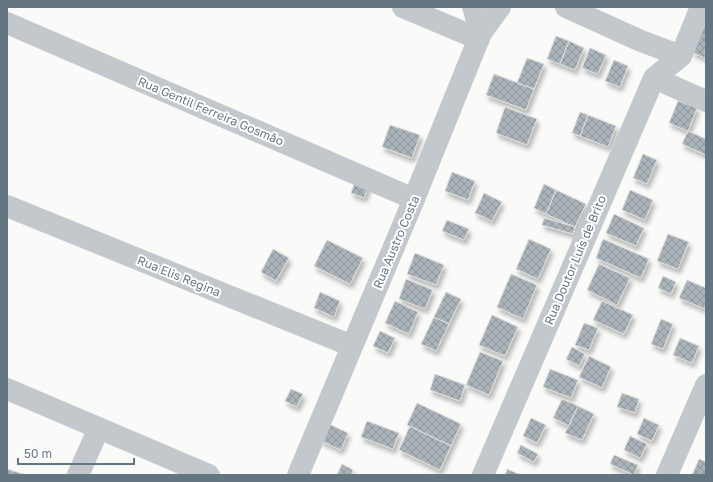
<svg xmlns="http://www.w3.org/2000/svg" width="713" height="482" font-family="'Golos Text',sans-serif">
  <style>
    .building { fill: url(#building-cross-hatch); stroke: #dcdcda; filter: url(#shadow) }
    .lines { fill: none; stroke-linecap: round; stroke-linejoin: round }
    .minor { stroke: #c3c8cc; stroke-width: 22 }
    .labels { text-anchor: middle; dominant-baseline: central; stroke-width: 4; stroke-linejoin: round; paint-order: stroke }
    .street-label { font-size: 12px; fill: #657683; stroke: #fff }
  </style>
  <defs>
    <pattern id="building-cross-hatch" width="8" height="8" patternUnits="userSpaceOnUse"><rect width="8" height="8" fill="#aab3b9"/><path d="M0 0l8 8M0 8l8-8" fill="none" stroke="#8e969c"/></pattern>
    <filter id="shadow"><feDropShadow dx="2.5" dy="4.5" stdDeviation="2" flood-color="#0004"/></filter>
  </defs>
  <rect width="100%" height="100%" fill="#fafaf8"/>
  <path class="building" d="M704,26L706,27L705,58L692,52Z
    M556,36L569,41L560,64L547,59Z
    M569,41L584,48L575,70L560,64Z
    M590,48L606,55L598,74L582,68Z
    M527,58L544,64L534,89L517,83Z
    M614,60L628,66L620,87L605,81Z
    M494,74L534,89L526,110L486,95Z
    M678,101L697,108L688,131L669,123Z
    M505,107L537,119L527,145L496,133Z
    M580,112L588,115L580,136L572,133Z
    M588,115L616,126L608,147L580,136Z
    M390,125L420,135L412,158L382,147Z
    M688,131L706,139V155L682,144Z
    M643,154L657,160L647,184L633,178Z
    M452,172L475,181L468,200L445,191Z
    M356,179L369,185L364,198L351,193Z
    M544,184L556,190L546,214L534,208Z
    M556,190L586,204L575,227L546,214Z
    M630,190L653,200L645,220L622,210Z
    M484,193L502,202L492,221L475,213Z
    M614,214L644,228L636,246L606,233Z
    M544,218L575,227L573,234L542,225Z
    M447,220L469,229L464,240L442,231Z
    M668,234L689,242L678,269L657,261Z
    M529,239L551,249L538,279L516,269Z
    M603,239L649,259L641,278L596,258Z
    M327,240L363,258L350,284L314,266Z
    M273,249L289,258L276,281L261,272Z
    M415,253L444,265L436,285L407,274Z
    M599,264L630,278L617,305L587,290Z
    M511,274L537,285L523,319L497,307Z
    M663,276L676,282L671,294L658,288Z
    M406,279L433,290L425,309L399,299Z
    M687,280L706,288L705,309L679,298Z
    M320,292L340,301L334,317L314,308Z
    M446,292L461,299L449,324L434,317Z
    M395,301L418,312L409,334L385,323Z
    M602,301L633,315L624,334L593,320Z
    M492,315L518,327L505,356L479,345Z
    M434,317L449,324L436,351L421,344Z
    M661,319L673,324L663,349L651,344Z
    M584,323L598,328L589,350L575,345Z
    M380,331L395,338L388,353L373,346Z
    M680,338L699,346L692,363L673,355Z
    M572,347L585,354L579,366L566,359Z
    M480,352L503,361L489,395L466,385Z
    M589,356L611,367L602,388L579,377Z
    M550,369L578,380L571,398L543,387Z
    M435,374L465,385L460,401L430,390Z
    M291,389L303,394L297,407L285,401Z
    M622,393L639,399L635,413L617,407Z
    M562,399L578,406L569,426L553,418Z
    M417,403L461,424L451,446L407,425Z
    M578,406L594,414L582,440L565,433Z
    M531,418L546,425L537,443L523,436Z
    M644,418L659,425L652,441L637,434Z
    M367,421L399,433L393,449L361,437Z
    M327,423L348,433L341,450L320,440Z
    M410,426L451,446L440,470L399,450Z
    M630,436L647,444L640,458L624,450Z
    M521,445L538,454L534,462L517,453Z
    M614,455L638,465L634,475L610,464Z
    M699,459L706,462V475H692Z
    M342,464L353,470L351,475H337Z
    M7,469L26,475H7Z
    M507,469L521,475H505Z"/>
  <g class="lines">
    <path class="minor" d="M403,7L479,39
      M566,7L641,41L681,56
      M7,23L414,199
      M481,33L500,7
      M654,78L706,101
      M7,206L352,346
      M7,389L209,475
      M78,475L99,428
      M298,475L414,199L481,33L473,7
      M483,475L654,78L681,56L701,7
      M667,475L706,385"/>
  </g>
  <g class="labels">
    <g class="street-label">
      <text transform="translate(211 111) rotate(23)">Rua Gentil Ferreira Gosmão</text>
      <text transform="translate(396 242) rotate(-67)">Rua Austro Costa</text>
      <text transform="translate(575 260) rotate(-67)">Rua Doutor Luís de Brito</text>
      <text transform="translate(179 276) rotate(22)">Rua Elis Regina</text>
    </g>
  </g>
  <rect width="713" height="482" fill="none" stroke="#657683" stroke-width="16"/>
  <path d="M18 458v6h116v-6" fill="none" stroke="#657683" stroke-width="2"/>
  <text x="24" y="458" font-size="12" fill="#657683" stroke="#ffffff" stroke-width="3" paint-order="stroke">50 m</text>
</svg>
